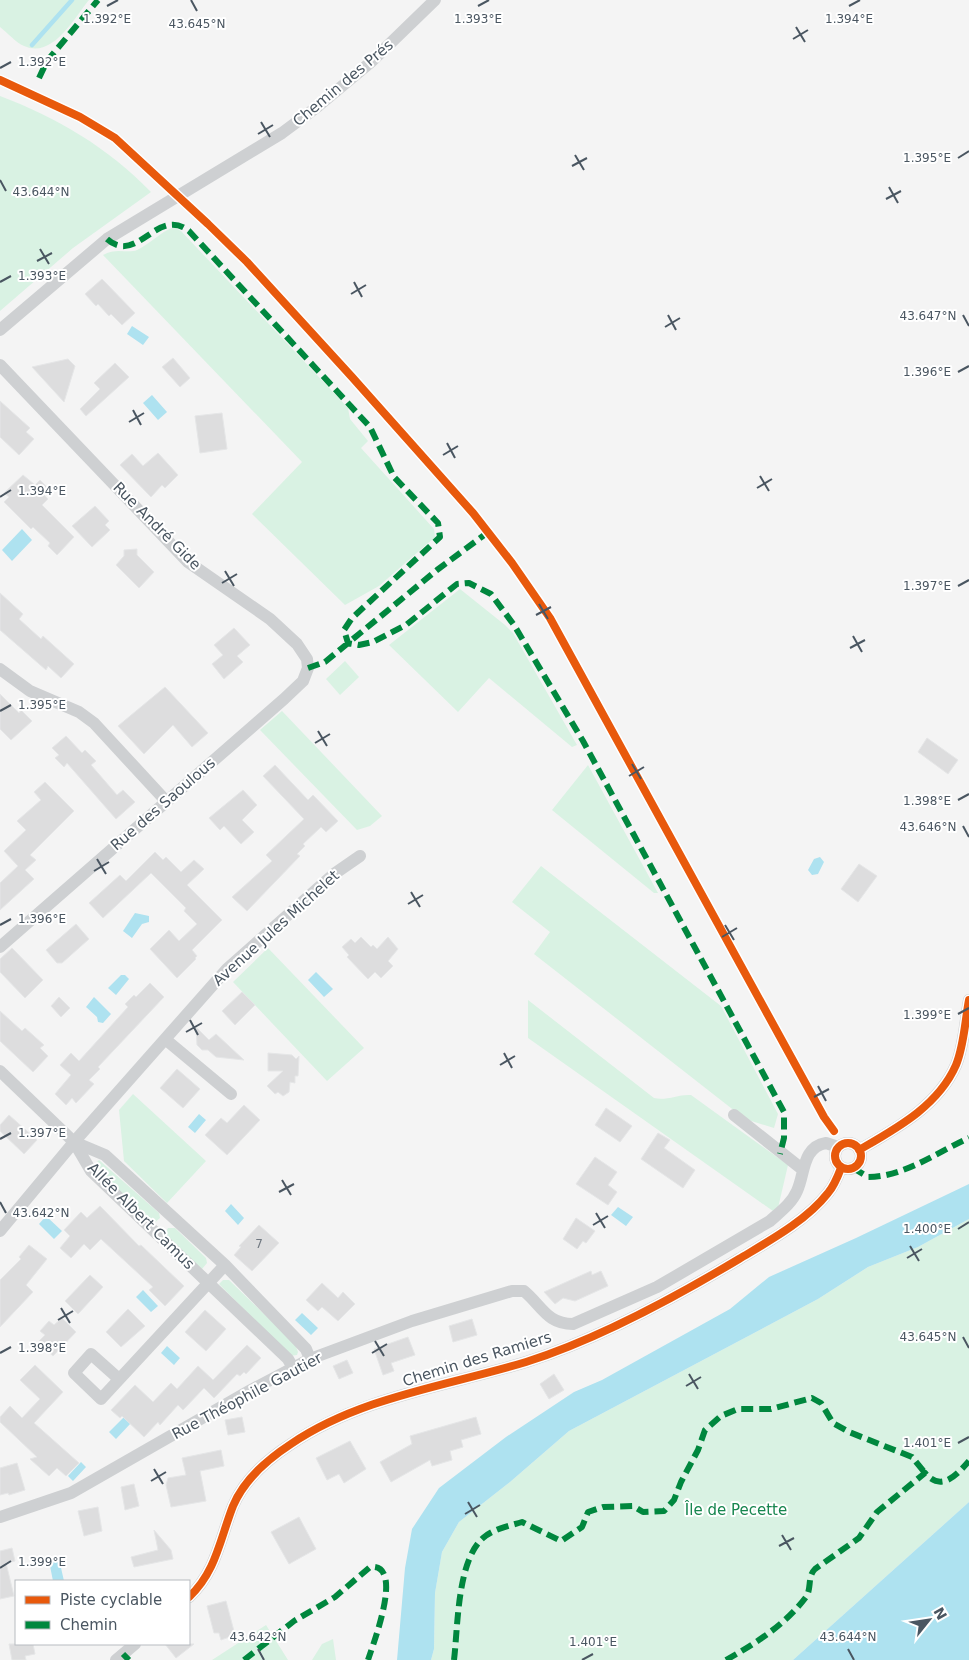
<svg xmlns="http://www.w3.org/2000/svg" width="969" height="1660" font-family="'DejaVu Sans',sans-serif">
  <style>
    .green { fill: #d9f2e3 }
    .water { fill: #aee2f0 }
    .lines { fill: none; stroke-linecap: round; stroke-linejoin: round }
    .stream { stroke: #aee2f0; stroke-width: 4.5 }
    .building { fill: #ddddde; stroke: #e5e6e7 }
    .street { stroke: #ced0d2; stroke-width: 12 }
    .quiet { stroke: #00873e; stroke-width: 6; stroke-dasharray: 12 6; stroke-linecap: butt }
    .cycleway-casing { stroke: #fff; stroke-width: 11 }
    .cycleway { stroke: #e8590c; stroke-width: 8 }
    .ticks { fill: none; stroke: #4a5661; stroke-width: 2 }
    .labels { text-anchor: middle; dominant-baseline: central; stroke-width: 4; stroke-linejoin: round; paint-order: stroke }
    .number-label { font-size: 12px; fill: #707881 }
    .street-label { font-size: 15px; fill: #4a5661; stroke: #fff }
    .park-label { font-size: 15px; fill: #17864f; stroke: #fff }
    .ticks-label { font-size: 12px; text-anchor: middle; fill: #4a5661; stroke: #fff; stroke-width: 4; stroke-linejoin: round; paint-order: stroke }
  </style>
  <rect width="100%" height="100%" fill="#f4f4f4"/>
  <path class="green" d="M0,0H89C74,18 53,59 24,46C16,43 7,32 0,27Z
    M0,96C58,118 107,147 151,192L73,248L0,311Z
    M174,227L181,231L348,408L350,419L368,441L361,448L434,529L435,537L379,586L345,605L252,514L302,462L103,255C117,247 127,254 137,250C150,244 160,232 174,227Z
    M460,589L505,625L513,633L577,745L572,747L489,678L458,712L389,645Z
    M345,661L359,677L340,695L326,679Z
    M282,711L382,816L370,826L357,830L260,730Z
    M588,765L658,893H654L552,810Z
    M541,866L721,1006L778,1114L774,1128L745,1119L534,954L550,932L512,902Z
    M268,948L364,1048L327,1081L233,982Z
    M528,1000L654,1098C667,1101 678,1094 691,1095L788,1165L778,1208L773,1211L528,1038Z
    M133,1094L206,1161L167,1203L124,1161L119,1110Z
    M99,1160L159,1213L160,1218L153,1224L97,1172L94,1165Z
    M969,1219V1502L793,1660H431L434,1649L435,1593L442,1552L459,1522L510,1482L569,1431L818,1299L868,1267L918,1247Z
    M168,1228H175L206,1258L207,1263L202,1269L164,1235Z
    M223,1280H229L295,1344L298,1352L297,1355L290,1356L219,1284Z
    M266,1625L288,1660H212Z
    M333,1639L336,1660H312L322,1644Z"/>
  <path class="water" d="M132,326L149,337L143,345L127,334Z
    M152,395L167,412L158,420L143,403Z
    M22,529L32,540L12,561L2,550Z
    M820,857L824,862L818,874L812,875L808,870L814,859Z
    M135,913L149,916V922L142,924L132,938L123,931Z
    M316,972L333,989L324,997L308,980Z
    M121,975H125L129,979L116,995L108,988Z
    M94,997L111,1014L103,1023L98,1022L97,1017L86,1007Z
    M199,1114L206,1120L195,1133L188,1127Z
    M969,1184V1219L918,1247L868,1267L818,1299L569,1431L510,1482L459,1522L442,1552L435,1593L434,1649L431,1660H397L405,1568L412,1529L439,1488L506,1437L574,1392L602,1380L730,1309L769,1277L856,1238Z
    M231,1204L244,1218L238,1225L225,1211Z
    M618,1207L633,1217L626,1226L611,1215Z
    M46,1216L62,1231L54,1239L39,1224Z
    M143,1290L158,1306L151,1312L136,1297Z
    M302,1313L318,1328L311,1335L295,1320Z
    M167,1346L180,1358L174,1365L161,1353Z
    M124,1417L131,1423L116,1439L109,1432Z
    M81,1462L86,1467L73,1481L68,1476Z
    M969,1502V1660H793Z
    M59,1559L64,1581H53L49,1561Z"/>
  <g class="lines">
    <path class="stream" d="M32,45L72,0"/>
  </g>
  <path class="building" d="M102,279L135,313L122,325L111,314L109,316L98,304L96,306L85,294Z
    M173,358L190,378L180,387L162,367Z
    M68,359L75,366L64,402L32,367Z
    M115,363L129,377L86,416L80,409L100,389L94,383Z
    M0,401L30,428L26,432L34,439L19,455L0,437Z
    M222,413L227,449L200,453L195,416Z
    M158,453L178,475L165,488L162,485L151,497L120,465L132,454L143,466Z
    M23,475L35,485L40,480L50,490L44,495L48,499L42,505L74,537L57,555L48,546L50,543L33,527L31,529L4,502L9,497L4,493Z
    M95,506L109,521L105,525L110,530L92,547L72,526Z
    M137,549V555L154,572L139,588L116,565L124,556V550Z
    M0,593L23,614L19,619L41,639L43,636L74,664L61,678L48,666L46,670L0,630Z
    M234,628L250,645L237,656L243,662L224,679L212,664L223,655L214,645Z
    M165,687L208,733L192,747L173,725L144,754L118,726Z
    M0,694L19,713L21,710L32,721L11,740L0,729Z
    M66,736L82,753L85,750L96,761L91,765L117,795L123,790L135,802L116,819L67,763L64,767L55,758L59,755L52,748Z
    M927,738L958,760L948,774L918,752Z
    M275,765L308,800L313,795L338,821L326,832L321,827L303,844L305,846L297,854L300,856L247,911L232,897L272,861L266,855L304,819L263,776Z
    M45,782L74,811L30,855L36,860L25,870L34,879L0,910V883L18,866L4,851L26,830L17,821L41,800L34,792Z
    M243,790L257,805L242,820L254,832L241,844L224,826L220,830L209,818Z
    M155,852L163,860L166,857L181,872L194,860L204,869L187,885L222,920L192,950L197,956L195,958L196,959L177,978L150,949L169,930L179,941L197,924L184,911L186,908L151,873L103,918L89,903L120,875L126,881Z
    M859,864L877,876L858,902L841,889Z
    M76,924L89,939L62,963H57L46,950Z
    M361,937L371,947L373,945L377,949L388,937L398,949L388,961L393,966L381,978L375,972L368,979L347,957L349,955L342,947L351,939L355,943Z
    M12,948L43,980L25,998L0,972V959Z
    M150,983L164,997L98,1067L100,1069L89,1080L94,1084L76,1103L72,1098L66,1105L55,1094L71,1075L60,1065L71,1053L79,1061L128,1007L125,1004L134,995L136,997Z
    M242,992L255,1005L235,1025L222,1011Z
    M59,997L70,1008L61,1017L51,1006Z
    M0,1011L22,1031L25,1028L44,1045L40,1048L48,1056L33,1072L0,1041Z
    M196,1027L209,1040L216,1034L244,1060L216,1057L208,1050H202L197,1045Z
    M268,1053L292,1055L296,1059L299,1056L298,1076H295V1083L290,1082L289,1092L283,1096L278,1092L275,1094L267,1086L283,1071H268Z
    M177,1069L200,1089L183,1108L160,1088Z
    M244,1105L260,1120L227,1155L205,1135L221,1118L227,1123Z
    M606,1108L632,1126L620,1142L595,1125Z
    M9,1115L37,1140L24,1154L0,1131V1125Z
    M658,1133L670,1140L664,1148L695,1170L683,1188L641,1159Z
    M595,1157L617,1172L608,1185L617,1192L608,1205L576,1184Z
    M100,1206L139,1246L141,1245L184,1286L165,1306L149,1290L153,1287L101,1239L90,1250L84,1244L71,1258L60,1248L70,1236L64,1230L81,1212L87,1218Z
    M576,1218L595,1231L586,1243L583,1241L577,1249L563,1239Z
    M259,1225L279,1243L252,1271L234,1255L241,1247L239,1246Z
    M29,1245L47,1259L26,1285L33,1292L0,1327V1280L21,1259L19,1257Z
    M591,1271L592,1275L601,1271L608,1286L575,1301L563,1298L555,1304L544,1292Z
    M90,1275L103,1287L78,1314L65,1301Z
    M322,1283L338,1298L343,1292L355,1304L338,1321L322,1307L318,1311L306,1300Z
    M128,1309L145,1326L121,1347L106,1332Z
    M205,1310L226,1329L206,1351L185,1332Z
    M62,1318L76,1332L53,1356L38,1342L45,1335L40,1331L49,1321L54,1325Z
    M472,1319L477,1335L453,1342L449,1326Z
    M408,1337L415,1355L391,1363L394,1371L383,1375L374,1349Z
    M247,1345L261,1358L246,1374L244,1372L240,1376L237,1374L214,1398L204,1388L183,1410L178,1405L160,1425L158,1422L144,1437L122,1416L120,1418L111,1410L135,1385L153,1402L171,1383L177,1389L198,1366L213,1380Z
    M347,1360L353,1373L339,1379L333,1366Z
    M35,1365L63,1392L34,1423L79,1463L66,1476L57,1468L49,1476L30,1459L37,1457L0,1422V1417L10,1406L22,1418L40,1399L20,1380Z
    M554,1374L564,1390L549,1399L540,1384Z
    M242,1417L245,1432L228,1435L225,1420Z
    M476,1417L481,1434L461,1440L463,1447L450,1451L452,1460L432,1466L430,1460L391,1482L380,1462L412,1444L410,1436Z
    M350,1441L366,1469L344,1483L339,1474L327,1480L316,1458Z
    M221,1450L224,1466L200,1471L206,1501L171,1507L166,1485L168,1478L186,1475L182,1458Z
    M17,1463L25,1490L9,1495L8,1493L0,1495V1468Z
    M134,1484L139,1506L125,1510L121,1487Z
    M98,1507L102,1531L84,1536L78,1511Z
    M299,1517L316,1549L289,1564L271,1532Z
    M154,1530L171,1550L173,1559L134,1567L131,1557L158,1550Z
    M12,1548L15,1561L6,1563L14,1596L0,1599V1551Z
    M226,1601L235,1635L221,1640L219,1633H214L207,1606Z
    M9,1644H33L35,1654L25,1656L26,1660H12Z
    M165,1644H194L176,1658Z"/>
  <g class="lines">
    <path class="street" d="M0,330L107,239L282,133L317,107L371,62L435,0
      M0,365L188,562L270,619L297,644L307,659L308,668L303,681L284,699L0,947
      M0,669L30,691L79,712L94,723L166,801
      M165,1039L231,1094
      M0,1071L74,1142L91,1171L288,1359L293,1368
      M734,1115L802,1169
      M74,1142L105,1155L225,1265L306,1349L310,1359
      M835 1156a13 13 0 1 1 26 0a13 13 0 1 1-26 0Z
      M859,1150C897,1128 938,1106 956,1065C964,1046 965,1021 969,1000
      M0,1231L74,1142L227,969L334,874L360,856
      M119,1379L91,1354L74,1373L101,1399L225,1265
      M0,1517L71,1493L251,1390L310,1359L412,1321L512,1291H524C542,1306 547,1324 573,1324L657,1287L770,1221C780,1212 792,1203 797,1191C805,1174 802,1147 826,1143L838,1147
      M189,1597C216,1572 220,1539 233,1506C244,1480 268,1459 291,1444C360,1397 447,1386 526,1362C599,1339 674,1298 739,1259C769,1241 806,1221 828,1193C834,1186 838,1176 841,1168
      M116,1660L135,1644"/>
    <path class="quiet" d="M39,78L47,61L98,0
      M107,239C137,266 157,206 189,231L370,427L394,477L438,523L440,537L352,618L344,630L348,643L359,645L373,642L406,625L457,584L469,583L491,594L514,625L583,741L784,1112V1138L780,1154
      M308,668L325,662L437,570L487,533
      M853,1168L868,1177C904,1177 937,1152 969,1138
      M123,1654L129,1660
      M244,1660L294,1621L335,1597L370,1567C405,1563 373,1644 368,1660
      M454,1660C458,1627 457,1561 483,1538C493,1529 509,1526 522,1522L561,1541L582,1527L588,1512L603,1507L633,1506L643,1512L664,1511L674,1500L681,1482L698,1450L705,1430L721,1416L738,1409H771L812,1398L821,1403L833,1423L849,1432L912,1457L925,1473
      M726,1660C756,1643 785,1625 806,1597C812,1588 807,1577 815,1569L859,1538L877,1512L925,1473C941,1492 956,1476 969,1461"/>
    <defs>
      <path id="cycleway" d="M0,80L80,117L115,138L208,224L247,262L352,377L473,513L512,563L550,618L824,1117L834,1131
        M835 1156a13 13 0 1 1 26 0a13 13 0 1 1-26 0Z
        M859,1150C897,1128 938,1106 956,1065C964,1046 965,1021 969,1000
        M189,1597C216,1572 220,1539 233,1506C244,1480 268,1459 291,1444C360,1397 447,1386 526,1362C599,1339 674,1298 739,1259C769,1241 806,1221 828,1193C834,1186 838,1176 841,1168"/>
    </defs>
    <use href="#cycleway" class="cycleway-casing"/>
    <use href="#cycleway" class="cycleway"/>
  </g>
  <path class="ticks" d="M191,0L197,11M107,6L118,0M478,6L489,0M849,6L860,0M796,27L805,42M793,39L808,30M0,68L11,62M261,122L270,137M258,134L273,125M575,155L584,170M958,158L969,151M572,166L587,158M0,180L6,191M889,187L898,203M886,199L901,191M40,249L49,264M37,261L52,253M0,282L11,276M354,282L362,297M351,294L366,285M668,315L676,330M963,315L969,326M665,327L680,318M958,372L969,366M133,410L141,425M129,422L144,413M447,443L455,458M443,455L458,446M760,476L769,491M757,488L772,479M0,497L11,490M225,571L234,586M222,583L237,574M958,586L969,580M539,604L548,619M536,615L551,607M853,636L862,652M850,648L865,640M0,711L11,705M318,731L327,746M315,743L330,734M632,764L641,779M629,776L644,767M958,800L969,794M963,826L969,837M97,859L106,874M94,871L109,862M411,892L420,907M408,904L423,895M0,925L11,919M725,925L734,940M722,937L737,928M958,1014L969,1008M190,1020L198,1035M186,1032L202,1023M504,1053L512,1068M500,1065L515,1056M818,1086L826,1101M814,1097L829,1089M0,1139L11,1133M282,1180L291,1195M279,1192L294,1184M0,1202L6,1213M596,1213L605,1228M593,1225L608,1216M958,1229L969,1222M910,1246L919,1261M907,1258L922,1249M61,1308L70,1323M58,1320L73,1311M963,1337L969,1348M375,1341L384,1356M0,1353L11,1347M372,1353L387,1344M689,1374L698,1389M686,1386L701,1377M958,1443L969,1437M154,1469L163,1484M151,1481L166,1472M468,1502L477,1517M465,1514L480,1505M782,1535L791,1550M779,1546L794,1538M0,1568L11,1561M258,1649L264,1660M848,1649L854,1660M582,1660L593,1654"/>
  <g class="labels">
    <g class="number-label">
      <text x="259" y="1244">7</text>
    </g>
    <g class="street-label">
      <text transform="translate(343 83) rotate(-40)">Chemin des Prés</text>
      <text transform="translate(157 526) rotate(45)">Rue André Gide</text>
      <text transform="translate(163 804) rotate(-41)">Rue des Saoulous</text>
      <text transform="translate(276 928) rotate(-42)">Avenue Jules Michelet</text>
      <text transform="translate(141 1216) rotate(45)">Allée Albert Camus</text>
      <text transform="translate(477 1359) rotate(-17)">Chemin des Ramiers</text>
      <text transform="translate(247 1396) rotate(-28)">Rue Théophile Gautier</text>
    </g>
    <g class="park-label">
      <text x="736" y="1510">Île de Pecette</text>
    </g>
  </g>
  <g class="ticks-label">
    <text x="107" y="23">1.392°E</text>
    <text x="478" y="23">1.393°E</text>
    <text x="849" y="23">1.394°E</text>
    <text x="197" y="28">43.645°N</text>
    <text x="42" y="66">1.392°E</text>
    <text x="927" y="162">1.395°E</text>
    <text x="41" y="196">43.644°N</text>
    <text x="42" y="280">1.393°E</text>
    <text x="928" y="320">43.647°N</text>
    <text x="927" y="376">1.396°E</text>
    <text x="42" y="495">1.394°E</text>
    <text x="927" y="590">1.397°E</text>
    <text x="42" y="709">1.395°E</text>
    <text x="927" y="805">1.398°E</text>
    <text x="928" y="831">43.646°N</text>
    <text x="42" y="923">1.396°E</text>
    <text x="927" y="1019">1.399°E</text>
    <text x="42" y="1137">1.397°E</text>
    <text x="41" y="1217">43.642°N</text>
    <text x="927" y="1233">1.400°E</text>
    <text x="928" y="1341">43.645°N</text>
    <text x="42" y="1352">1.398°E</text>
    <text x="927" y="1447">1.401°E</text>
    <text x="42" y="1566">1.399°E</text>
    <text x="258" y="1641">43.642°N</text>
    <text x="848" y="1641">43.644°N</text>
    <text x="593" y="1646">1.401°E</text>
  </g>
  <rect x="15" y="1580" width="175" height="65" fill="#ffffff" stroke="#b7bbc0"/>
  <rect x="25" y="1596" width="25" height="8" fill="#e8590c" stroke="#b7bbc0"/>
  <text x="60" y="1605" font-size="15" fill="#4a5661">Piste cyclable</text>
  <rect x="25" y="1621" width="25" height="8" fill="#00873e" stroke="#b7bbc0"/>
  <text x="60" y="1630" font-size="15" fill="#4a5661">Chemin</text>
  <g transform="translate(929 1620) rotate(60)" stroke="#ffffff" stroke-width="4" paint-order="stroke">
  <path d="M0-4L9 19L0 12L-9 19Z" fill="#4a5661"/>
  <text y="-8" font-size="14" font-weight="bold" text-anchor="middle" fill="#4a5661">N</text>
  </g>
</svg>
